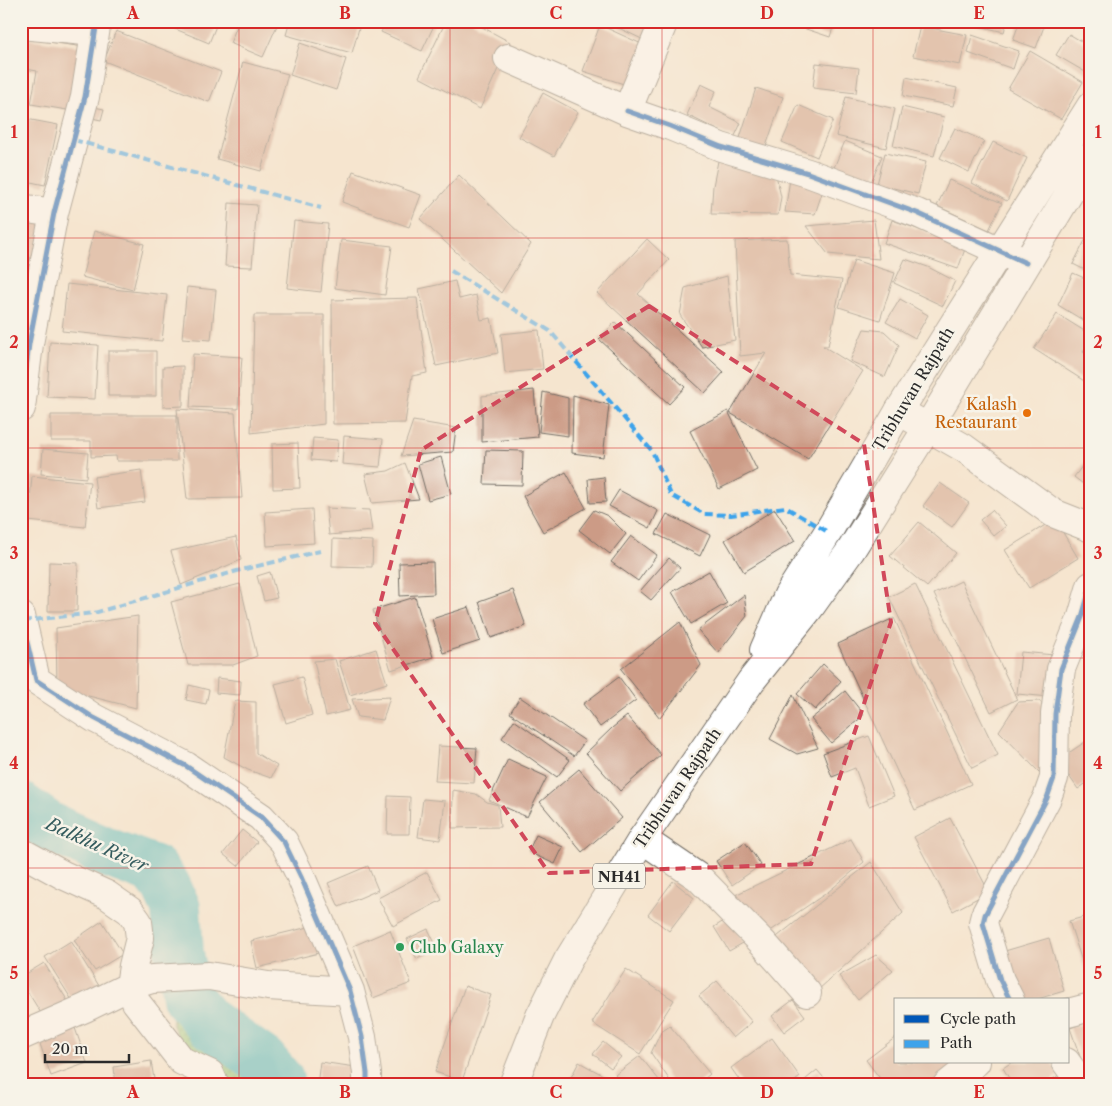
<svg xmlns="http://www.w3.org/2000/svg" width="1112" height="1106" font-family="'Libre Caslon Text',serif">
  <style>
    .grass { fill: url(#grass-dots); stroke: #5e7952 }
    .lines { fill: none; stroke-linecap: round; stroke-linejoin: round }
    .river { stroke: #48b7be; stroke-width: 50 }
    .building { fill: #cc9b86 }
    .minor-casing { stroke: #726c64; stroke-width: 30 }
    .highway-casing { stroke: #726c64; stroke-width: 30 }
    .minor { stroke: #fff; stroke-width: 28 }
    .highway { stroke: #fff; stroke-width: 28 }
    .quiet { stroke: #3ea3eb; stroke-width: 4; stroke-dasharray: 8 4; stroke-linecap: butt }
    .cycleway-casing { stroke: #f7f3e8; stroke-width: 8 }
    .cycleway { stroke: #0057b8; stroke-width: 5 }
    .marked { fill: none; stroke: #d1495b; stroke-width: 4; stroke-dasharray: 10 6; stroke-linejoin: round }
    .grid { fill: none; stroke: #d62828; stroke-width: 1; stroke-opacity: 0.55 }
    .food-dot { fill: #e8710a; stroke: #f7f3e8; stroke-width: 2 }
    .leisure-dot { fill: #2e9e5b; stroke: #f7f3e8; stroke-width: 2 }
    .labels { text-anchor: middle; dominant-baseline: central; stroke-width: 5; stroke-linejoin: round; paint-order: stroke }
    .shield { fill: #f7f3e8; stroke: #686764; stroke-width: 1 }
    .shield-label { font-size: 15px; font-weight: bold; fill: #2b2b2b }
    .street-label { font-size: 16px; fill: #2b2b2b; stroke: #f7f3e8 }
    .food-label { font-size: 16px; fill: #c56008; stroke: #f7f3e8; text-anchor: end }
    .leisure-label { font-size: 16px; fill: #27864d; stroke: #f7f3e8; text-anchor: start }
    .water-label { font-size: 18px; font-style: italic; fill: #355c5e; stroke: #f7f3e8 }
    .neatline { fill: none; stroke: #d62828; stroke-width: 2 }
    .grid-label { font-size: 16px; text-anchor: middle; font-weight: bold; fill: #d62828 }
  </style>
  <defs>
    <pattern id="grass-dots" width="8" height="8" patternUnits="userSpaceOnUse" patternTransform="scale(1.25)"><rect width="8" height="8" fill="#91c779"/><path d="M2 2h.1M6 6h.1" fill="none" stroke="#77a263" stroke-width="1.8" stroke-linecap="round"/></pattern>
  </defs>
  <rect width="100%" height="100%" fill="#f7f3e8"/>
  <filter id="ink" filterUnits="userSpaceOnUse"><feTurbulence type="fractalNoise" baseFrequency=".02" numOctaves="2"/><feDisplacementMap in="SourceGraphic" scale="10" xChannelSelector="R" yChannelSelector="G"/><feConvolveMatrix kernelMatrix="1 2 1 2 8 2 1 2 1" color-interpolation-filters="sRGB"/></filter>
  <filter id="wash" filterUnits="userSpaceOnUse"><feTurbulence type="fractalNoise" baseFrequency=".0096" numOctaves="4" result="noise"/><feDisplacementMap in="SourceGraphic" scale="20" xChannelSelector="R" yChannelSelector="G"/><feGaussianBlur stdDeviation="1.12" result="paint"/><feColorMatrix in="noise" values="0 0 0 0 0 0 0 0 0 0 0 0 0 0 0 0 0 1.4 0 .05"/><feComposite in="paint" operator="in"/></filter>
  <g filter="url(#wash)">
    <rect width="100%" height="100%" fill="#f5e5cf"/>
    <path class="grass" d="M183,966L258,1085H201L172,1024Z"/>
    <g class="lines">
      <path class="river" d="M21,807L48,826L106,852L154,870L166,886L176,908L179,953L187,997L209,1023L263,1061L279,1080V1085"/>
    </g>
    <g id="blocks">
      <path class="building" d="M156,21H218L209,43Z
        M239,21H279L263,57L230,43Z
        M290,21H361L352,53L286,35Z
        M387,21H436L422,51L381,32Z
        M446,21H471L510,42L480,109L419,77Z
        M604,21H652L646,41Z
        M782,21H835L830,37Z
        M975,21H1007L1004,32L975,25Z
        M1020,21H1046L1036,48L1013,40Z
        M600,25L646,46L630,86L583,71Z
        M920,26L967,35L960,65L913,56Z
        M116,31L221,72L209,102L104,61Z
        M1069,34L1091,47V67L1087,73L1056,55Z
        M972,35L1019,51L1013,69L968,53Z
        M21,38L84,47L73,111L31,104L37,71L21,68Z
        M300,43L346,59L336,90L290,75Z
        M1030,51L1083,82L1061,119L1008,89Z
        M243,62L288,74L261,171L217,159Z
        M816,63L859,68L856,93L813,88Z
        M906,77L957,88L953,106L903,96Z
        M701,84L716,91L709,107L741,123L734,138L687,115Z
        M756,88L783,97L764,152L738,144Z
        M543,93L578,112L554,156L519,137Z
        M846,97L895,109L886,148L836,136Z
        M798,105L833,120L817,157L782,142Z
        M89,106L104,109L101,120L87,117Z
        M902,107L944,117L934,156L893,146Z
        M21,118L58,125L45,185L21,180Z
        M955,128L984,141L969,172L940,158Z
        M845,141L882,156L870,185L833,170Z
        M993,142L1027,158L1007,201L972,183Z
        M885,153L926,162L918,194L877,184Z
        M719,156L774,166L781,197L778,215L711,214L713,186Z
        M353,171L421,195L409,227L342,202Z
        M791,172L824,187L815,214L785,212Z
        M459,175L531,244L501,293L420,219Z
        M949,180L1002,203L989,230L937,206Z
        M229,203L257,205L252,267L225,266Z
        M21,217L43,221L35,261L21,258Z
        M874,220L879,259L828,254L806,226Z
        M892,220L966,246L958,269L884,243Z
        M294,221L328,224L321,292L287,288Z
        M1091,229V273L1073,264Z
        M94,231L144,244L133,290L82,277Z
        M647,239L669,260L638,294L724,372L705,393L597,293Z
        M787,239L790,275L842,280L828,346H823L863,371L808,459L730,413L766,353L740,356L735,241Z
        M341,240L392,246L385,295L335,288Z
        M905,259L928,267L955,281L943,306L894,283Z
        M854,260L895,273L880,320L839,307Z
        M21,273L29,275L24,302H21Z
        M1073,273L1091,281V325L1058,305Z
        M727,276L735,340L702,347L680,315L685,288Z
        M455,281L459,299L476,295L481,320L491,318L498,353L436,366L419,289Z
        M67,284L167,295L162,341L62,331Z
        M187,287L216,290L211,340L182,338Z
        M417,298L427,373L412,376L405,423L333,424L332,300Z
        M900,299L928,315L915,338L886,322Z
        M1057,314L1091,335V340L1083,352L1091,357V382L1089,384L1034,349Z
        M254,315H324V424L251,433Z
        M615,322L685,387L669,404L599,339Z
        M864,329L884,331L899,345L885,377L850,361Z
        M539,330L543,369L505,373L501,334Z
        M50,342L98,345L95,399L47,397Z
        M108,351H156V396H108Z
        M193,354L242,357L238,409L190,407Z
        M183,366V406L163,407V367Z
        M534,390L538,437L482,442V396Z
        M543,392L568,398V436L539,432Z
        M573,395L609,405L603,457L572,453Z
        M177,409L235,413L242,498L187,499Z
        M728,411L757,470L719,489L690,431Z
        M51,415H177V461H117L116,456L91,457V441H51Z
        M413,421L456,428L453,452L401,456Z
        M344,436L383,439L380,467L342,464Z
        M313,438L338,440L336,462L311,460Z
        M298,443L300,488L273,489L272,444Z
        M43,449L88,453L86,478L41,474Z
        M486,450L523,451L522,485L484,484Z
        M441,457L451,494L428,500L418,464Z
        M1086,461L1091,464V490L1074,477Z
        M405,463L419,499L372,503L365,474L388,471Z
        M141,470L145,502L98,508L94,477Z
        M566,472L586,508L543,532L523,496Z
        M32,476L90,482L85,527L28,521Z
        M604,477L606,502L590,503L588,479Z
        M940,483L969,503L952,527L923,506Z
        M619,490L658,511L650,528L609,506Z
        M326,508L369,510L372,531L329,535Z
        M312,509L314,543L267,546L265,512Z
        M775,509L795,541L744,572L725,540Z
        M594,510L608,516L626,534L610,554L579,530Z
        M992,510L1006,526L994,536L980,520Z
        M667,514L710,535L700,556L656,534Z
        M1055,519L1078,558L1029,588L1005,550Z
        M919,522L956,553L927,587L890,556Z
        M631,536L657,555L638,581L611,562Z
        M236,537L241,560L181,585L171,551Z
        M333,539L373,541L372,567L332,566Z
        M669,558L680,568L651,600L640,591Z
        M49,562L78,563L77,611H48Z
        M433,562L434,594L400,596L399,563Z
        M709,571L727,603L691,624L672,592Z
        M270,572L277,598L264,601L257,576Z
        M961,581L1017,699L991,712L934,594Z
        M240,584L257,656L233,665H188L171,602Z
        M915,584L998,755L972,768L889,597Z
        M513,590L526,626L491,638L479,602Z
        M744,595L747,616L718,653L698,630Z
        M415,597L433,657L391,670L373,610Z
        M469,607L480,641L443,653L432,619Z
        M138,616L136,708L57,688L56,628Z
        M894,618L971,784L915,810L838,644Z
        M680,622L701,665L660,718L621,669Z
        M376,649L387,683L350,695L339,661Z
        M1021,652L1054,655L1050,697L1017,694Z
        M335,659L350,710L326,716L314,661Z
        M823,664L841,681L815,710L797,694Z
        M302,677L312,715L286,723L275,684Z
        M619,677L636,700L600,727L583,704Z
        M217,678L241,681L240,695L216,693Z
        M189,685L209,690L206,704L186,700Z
        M845,691L864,715L831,743L811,719Z
        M793,695L818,748L797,754L770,739Z
        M390,697L383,720L358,717L352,699Z
        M520,697L585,741L574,756L510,713Z
        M235,701L256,702V753L277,766L271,778L248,770L224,757Z
        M1039,701L1051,710V735L1040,773L999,731L1018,702Z
        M627,716L661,755L620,791L586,753L612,728Z
        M514,720L570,760L557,777L502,738Z
        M869,736L894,796L869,806L855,768L832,777L823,753Z
        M1091,738V780L1078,789L1058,760Z
        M438,746L477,748L474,783L435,781Z
        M508,759L547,777L527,817L489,800Z
        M579,769L622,818L582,852L540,802Z
        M453,790L476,794L487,802L498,805L500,827L452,828Z
        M388,796L410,797L409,834H387Z
        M423,799L445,801L440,840L418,837Z
        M950,818L989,892L953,911L914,837Z
        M242,830L257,842L238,866L223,854Z
        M536,835L563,847L555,864L528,852Z
        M851,839L864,862L828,892L769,932L731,897Z
        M745,842L761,865L732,885L716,861Z
        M871,862L903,913L818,990L773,940Z
        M368,866L378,890L339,907L328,883Z
        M427,872L442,900L393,926L378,898Z
        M673,881L694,898L669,931L648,915Z
        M1091,915V979L1088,980L1069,921Z
        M729,918L743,943L729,951L714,927Z
        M102,921L123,954L95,971L74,940Z
        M317,925L323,952L257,968L251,941Z
        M428,929L438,949L417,959L407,939Z
        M390,930L411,983L373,998L353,946Z
        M1049,938L1064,991L1034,1000H1020L1005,951Z
        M71,941L101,989L75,1005L45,957Z
        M876,955L893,970L858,1000L839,976Z
        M44,963L69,1003L44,1018L21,981V977Z
        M626,969L674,1000L640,1054L592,1023Z
        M717,981L752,1022L733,1038L699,996Z
        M465,986L491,995L462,1081L435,1072Z
        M793,1000L805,1016L784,1032L772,1016Z
        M1091,1021V1069L1085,1071L1070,1028Z
        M670,1026L710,1074L697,1085H673L651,1053L661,1032Z
        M75,1028L87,1063L51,1076L39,1041Z
        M896,1037V1062H965L936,1085H885L866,1060Z
        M772,1038L800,1077L790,1085H743L731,1068Z
        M603,1042L621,1057L611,1068L593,1054Z
        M640,1056L663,1085H622L615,1075Z
        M151,1061L155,1085H116L114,1067Z
        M320,1062L356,1067L353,1085H317Z
        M579,1062L610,1079L607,1085H567Z
        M1012,1062H1051L1059,1075L1044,1085H1013L1003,1068Z
        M817,1070L830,1085H799Z"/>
    </g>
  </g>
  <g filter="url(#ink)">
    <use href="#blocks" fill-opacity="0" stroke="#726c64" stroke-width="1"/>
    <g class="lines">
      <defs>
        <path id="minor" d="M21,25L95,32
          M508,58L627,111L664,21
          M627,111L670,126L721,147L808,173L917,213L1026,263
          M21,208L54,213
          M21,408L29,344L54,213L85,97L97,21
          M899,411L964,448L1053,513L1091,528
          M21,616L36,680L94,718L186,766L261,817L284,842L301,877L350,991L362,1037L367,1073V1085
          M642,839L698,877L763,943L807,993
          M21,852L63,875L107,895L130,911L138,922L140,938L133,966L130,986L136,1002L182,1061L210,1074L215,1085
          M1010,1000L1000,980L983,923L985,915L1047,798L1054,778L1055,714L1061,669L1082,617L1091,586
          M1068,1013L1091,1007
          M21,1036L85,1008L130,986L152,979L209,976L268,986L350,991
          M1066,1062L1076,1076L1079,1085
          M947,1085L976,1062"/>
        <path id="highway" d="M764,650L788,595L828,532L899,411L1091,106
          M513,1085L540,1016L568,960L642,839L751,681L808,610L851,550L928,427L1091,157"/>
      </defs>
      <use href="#minor" class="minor-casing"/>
      <use href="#highway" class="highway-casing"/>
      <use href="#minor" class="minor"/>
      <use href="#highway" class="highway"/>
      <path class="quiet" d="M74,140L321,208
        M451,271L550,331L652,451L671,495L704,514L731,515L785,507L828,532
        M23,621L94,613L237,571L320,551"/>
      <defs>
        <path id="cycleway" d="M627,111L670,126L721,147L808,173L917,213L1026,263
          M21,408L29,344L54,213L85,97L97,21
          M21,616L36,680L94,718L186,766L261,817L284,842L301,877L350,991L362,1037L367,1073V1085
          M1010,1000L1000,980L983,923L985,915L1047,798L1054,778L1055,714L1061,669L1082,617L1091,586"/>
      </defs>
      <use href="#cycleway" class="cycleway-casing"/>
      <use href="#cycleway" class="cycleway"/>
    </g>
  </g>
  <path d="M0 0H1112V1106H0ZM649,306L864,444L891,622L811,864L549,873L375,623L421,450Z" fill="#f5e5cf" fill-opacity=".55" fill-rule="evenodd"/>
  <path class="marked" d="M649,306L864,444L891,622L811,864L549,873L375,623L421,450Z"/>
  <path class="grid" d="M239,21V1085M450,21V1085M662,21V1085M873,21V1085M21,238H1091M21,448H1091M21,658H1091M21,868H1091"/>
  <circle class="food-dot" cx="1027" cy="413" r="5"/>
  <circle class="leisure-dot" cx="400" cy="947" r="5"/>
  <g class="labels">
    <rect class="shield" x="593" y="863.5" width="52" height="25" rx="4"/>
    <g class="shield-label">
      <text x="619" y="876">NH41</text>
    </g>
    <g class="street-label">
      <text transform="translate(913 389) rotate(-59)">Tribhuvan Rajpath</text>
      <text transform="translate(677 788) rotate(-56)">Tribhuvan Rajpath</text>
    </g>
    <g class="food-label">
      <text x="1017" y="404">Kalash<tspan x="1017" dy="18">Restaurant</tspan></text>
    </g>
    <g class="leisure-label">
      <text x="410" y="947">Club Galaxy</text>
    </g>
    <g class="water-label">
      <text transform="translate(97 845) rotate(24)">Balkhu River</text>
    </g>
  </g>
  <rect width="1112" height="1106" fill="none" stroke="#f7f3e8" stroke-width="55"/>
  <rect x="894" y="998" width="175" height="65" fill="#f7f3e8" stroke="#a5a39c"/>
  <rect x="904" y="1015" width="25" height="8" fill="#0057b8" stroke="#a5a39c"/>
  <text x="940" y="1024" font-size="15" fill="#2b2b2b">Cycle path</text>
  <rect x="904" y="1040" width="25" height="8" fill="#3ea3eb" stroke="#a5a39c"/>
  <text x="940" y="1048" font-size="15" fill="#2b2b2b">Path</text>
  <path d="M45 1054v8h84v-8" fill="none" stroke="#2b2b2b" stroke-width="2.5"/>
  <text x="52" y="1054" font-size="15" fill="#2b2b2b" stroke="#f7f3e8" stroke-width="4" paint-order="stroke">20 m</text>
  <rect x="28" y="28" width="1056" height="1050" class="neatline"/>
  <g class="grid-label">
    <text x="133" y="19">A</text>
    <text x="345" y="19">B</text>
    <text x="556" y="19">C</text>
    <text x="767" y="19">D</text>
    <text x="979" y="19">E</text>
    <text x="14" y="138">1</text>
    <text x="1098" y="138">1</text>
    <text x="14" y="348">2</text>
    <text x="1098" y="348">2</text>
    <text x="14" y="559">3</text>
    <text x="1098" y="559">3</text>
    <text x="14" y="769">4</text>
    <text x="1098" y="769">4</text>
    <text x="14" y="979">5</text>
    <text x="1098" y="979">5</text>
    <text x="133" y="1098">A</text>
    <text x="345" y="1098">B</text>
    <text x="556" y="1098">C</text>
    <text x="767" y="1098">D</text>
    <text x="979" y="1098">E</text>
  </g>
</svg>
